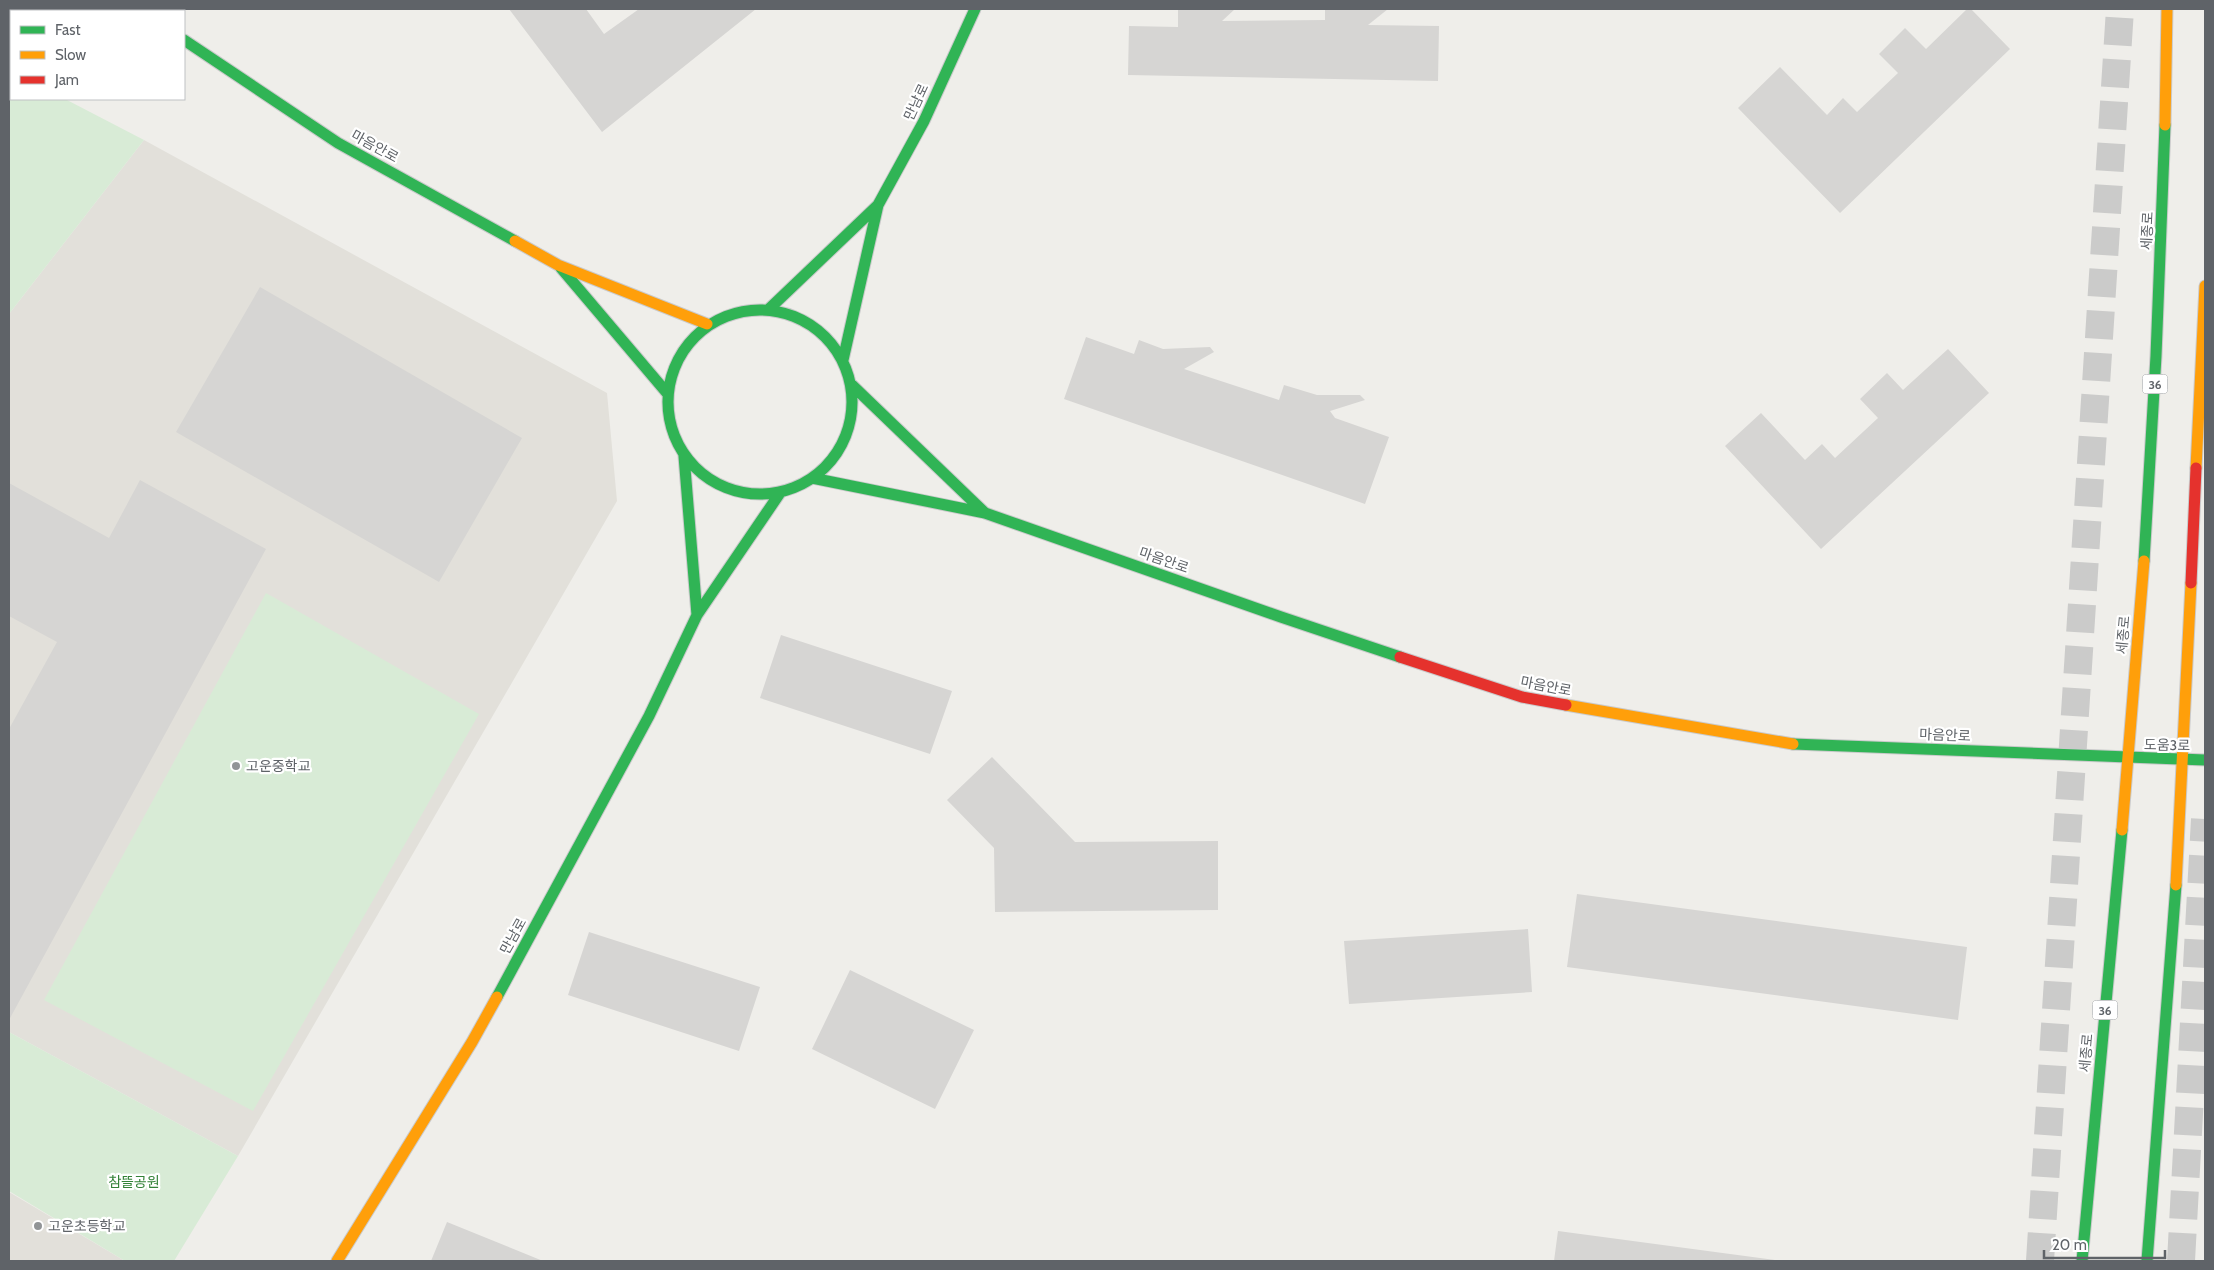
<svg xmlns="http://www.w3.org/2000/svg" width="2214" height="1270" font-family="Cabin,'Noto Sans KR',sans-serif">
  <style>
    .education { fill: #e2e0da }
    .green { fill: #d8ebd6 }
    .building { fill: #d6d5d3 }
    .lines { fill: none; stroke-linecap: round; stroke-linejoin: round }
    .highway-tunnel { stroke: #cbcbca; stroke-width: 28; stroke-dasharray: 28 14; stroke-linecap: butt }
    .fast-casing { stroke: #cacacb; stroke-width: 13 }
    .slow-casing { stroke: #cacacb; stroke-width: 13 }
    .jam-casing { stroke: #cacacb; stroke-width: 13 }
    .fast { stroke: #30b455; stroke-width: 11 }
    .slow { stroke: #ff9f0a; stroke-width: 11 }
    .jam { stroke: #e5322d; stroke-width: 11 }
    .poi-dot { fill: #919496; stroke: #fff; stroke-width: 2 }
    .labels { text-anchor: middle; dominant-baseline: central; stroke-width: 4.5; stroke-linejoin: round; paint-order: stroke }
    .shield { fill: #fff; stroke: #8f9295; stroke-width: 1 }
    .shield-label { font-size: 12px; font-weight: bold; fill: #5f6368 }
    .street-label { font-size: 14px; fill: #5f6368; stroke: #fff }
    .poi-label { font-size: 14px; fill: #5f6368; stroke: #fff; text-anchor: start }
    .park-label { font-size: 14px; fill: #348238; stroke: #fff }
  </style>
  <rect width="100%" height="100%" fill="#efeeea"/>
  <path class="education" d="M144,140L607,393L617,501L238,1156L9,1032V314Z
    M9,1191V1192L125,1261H9Z"/>
  <path class="green" d="M9,69L11,71V99H65L144,140L9,314Z
    M266,593L479,714L253,1111L44,1000Z
    M9,1032L238,1156L174,1261H125L9,1191Z"/>
  <path class="building" d="M509,9H586L604,34L639,9H756L602,132Z
    M1178,9H1235L1222,21L1325,20V9H1388L1368,25L1439,26L1438,81L1128,75L1129,26L1178,27Z
    M1967,9H1971L2010,49L1840,213L1738,108L1780,67L1827,115L1843,98L1857,112L1898,73L1879,54L1905,28L1926,49Z
    M260,287L522,438L439,582L176,432Z
    M1086,337L1134,354L1139,340L1163,349L1210,347L1214,352L1184,369L1279,400L1284,385L1317,395H1360L1365,400L1330,411L1335,418L1389,437L1365,504L1064,399Z
    M1948,349L1989,393L1821,549L1725,446L1761,413L1805,460L1822,444L1835,458L1878,418L1860,399L1887,373L1903,390Z
    M140,480L266,549L9,1020V729L57,642L9,616V483L109,538Z
    M781,635L952,691L930,754L760,698Z
    M992,757L1075,842L1218,841V910L995,912L994,848L947,800Z
    M1577,894L1967,947L1958,1020L1567,967Z
    M1528,929L1532,992L1349,1004L1344,941Z
    M589,932L760,987L739,1051L568,995Z
    M850,970L974,1030L935,1109L812,1049Z
    M447,1222L543,1261H431Z
    M1558,1231L1775,1260V1261H1554Z"/>
  <g class="lines">
    <path class="highway-tunnel" d="M2040,1261L2120,9
      M2181,1261L2205,819"/>
    <defs>
      <path id="fast" d="M132,9L136,11
        M184,40L338,143L515,241
        M561,268L667,393
        M769,309L878,205
        M668 402a92 92 0 1 1 184 0a92 92 0 1 1-184 0Z
        M843,360L878,205L924,121L975,9
        M852,385L985,513
        M684,456L697,615
        M812,478L985,513L1281,617L1400,657
        M2144,561L2156,356L2165,125
        M1793,744L2205,760
        M497,997L649,716L697,615L780,493
        M2082,1261L2122,830
        M2147,1261L2176,885"/>
      <path id="slow" d="M2165,125L2167,9
        M515,241L558,265L707,324
        M2196,468L2205,286
        M1566,705L1793,744
        M2122,830L2144,561
        M2176,885L2191,583
        M337,1261L472,1042L497,997"/>
      <path id="jam" d="M2191,583L2196,468
        M1400,657L1522,697L1566,705"/>
    </defs>
    <use href="#fast" class="fast-casing"/>
    <use href="#slow" class="slow-casing"/>
    <use href="#jam" class="jam-casing"/>
    <use href="#fast" class="fast"/>
    <use href="#slow" class="slow"/>
    <use href="#jam" class="jam"/>
  </g>
  <g class="poi-dot">
    <circle cx="236" cy="766" r="5"/>
    <circle cx="38" cy="1226" r="5"/>
  </g>
  <g class="labels">
    <g class="shield">
      <rect x="2142.5" y="374.5" width="25" height="19" rx="4"/>
      <rect x="2092.5" y="1000.5" width="25" height="19" rx="4"/>
    </g>
    <g class="shield-label">
      <text x="2155" y="384">36</text>
      <text x="2105" y="1010">36</text>
    </g>
    <g class="street-label">
      <text transform="translate(916 102) rotate(-65)">만남로</text>
      <text transform="translate(375 146) rotate(29)">마음안로</text>
      <text transform="translate(2147 231) rotate(-87)">세종로</text>
      <text transform="translate(1164 560) rotate(19)">마음안로</text>
      <text transform="translate(2123 635) rotate(-85)">세종로</text>
      <text transform="translate(1546 686) rotate(11)">마음안로</text>
      <text transform="translate(1945 735) rotate(2)">마음안로</text>
      <text transform="translate(2167 745) rotate(1)">도움3로</text>
      <text transform="translate(513 936) rotate(-61)">만남로</text>
      <text transform="translate(2086 1053) rotate(-85)">세종로</text>
    </g>
    <g class="poi-label">
      <text x="246" y="766">고운중학교</text>
      <text x="48" y="1226">고운초등학교</text>
    </g>
    <g class="park-label">
      <text x="134" y="1182">참뜰공원</text>
    </g>
  </g>
  <rect width="2214" height="1270" fill="none" stroke="#5f6368" stroke-width="20"/>
  <rect x="10" y="10" width="175" height="90" fill="#ffffff" stroke="#bfc1c3"/>
  <rect x="20" y="26" width="25" height="8" fill="#30b455" stroke="#bfc1c3"/>
  <text x="55" y="35" font-size="15" fill="#5f6368">Fast</text>
  <rect x="20" y="51" width="25" height="8" fill="#ff9f0a" stroke="#bfc1c3"/>
  <text x="55" y="60" font-size="15" fill="#5f6368">Slow</text>
  <rect x="20" y="76" width="25" height="8" fill="#e5322d" stroke="#bfc1c3"/>
  <text x="55" y="85" font-size="15" fill="#5f6368">Jam</text>
  <path d="M2044 1250v8h121v-8" fill="none" stroke="#5f6368" stroke-width="2.5"/>
  <text x="2052" y="1250" font-size="15" fill="#5f6368" stroke="#ffffff" stroke-width="4" paint-order="stroke">20 m</text>
</svg>
